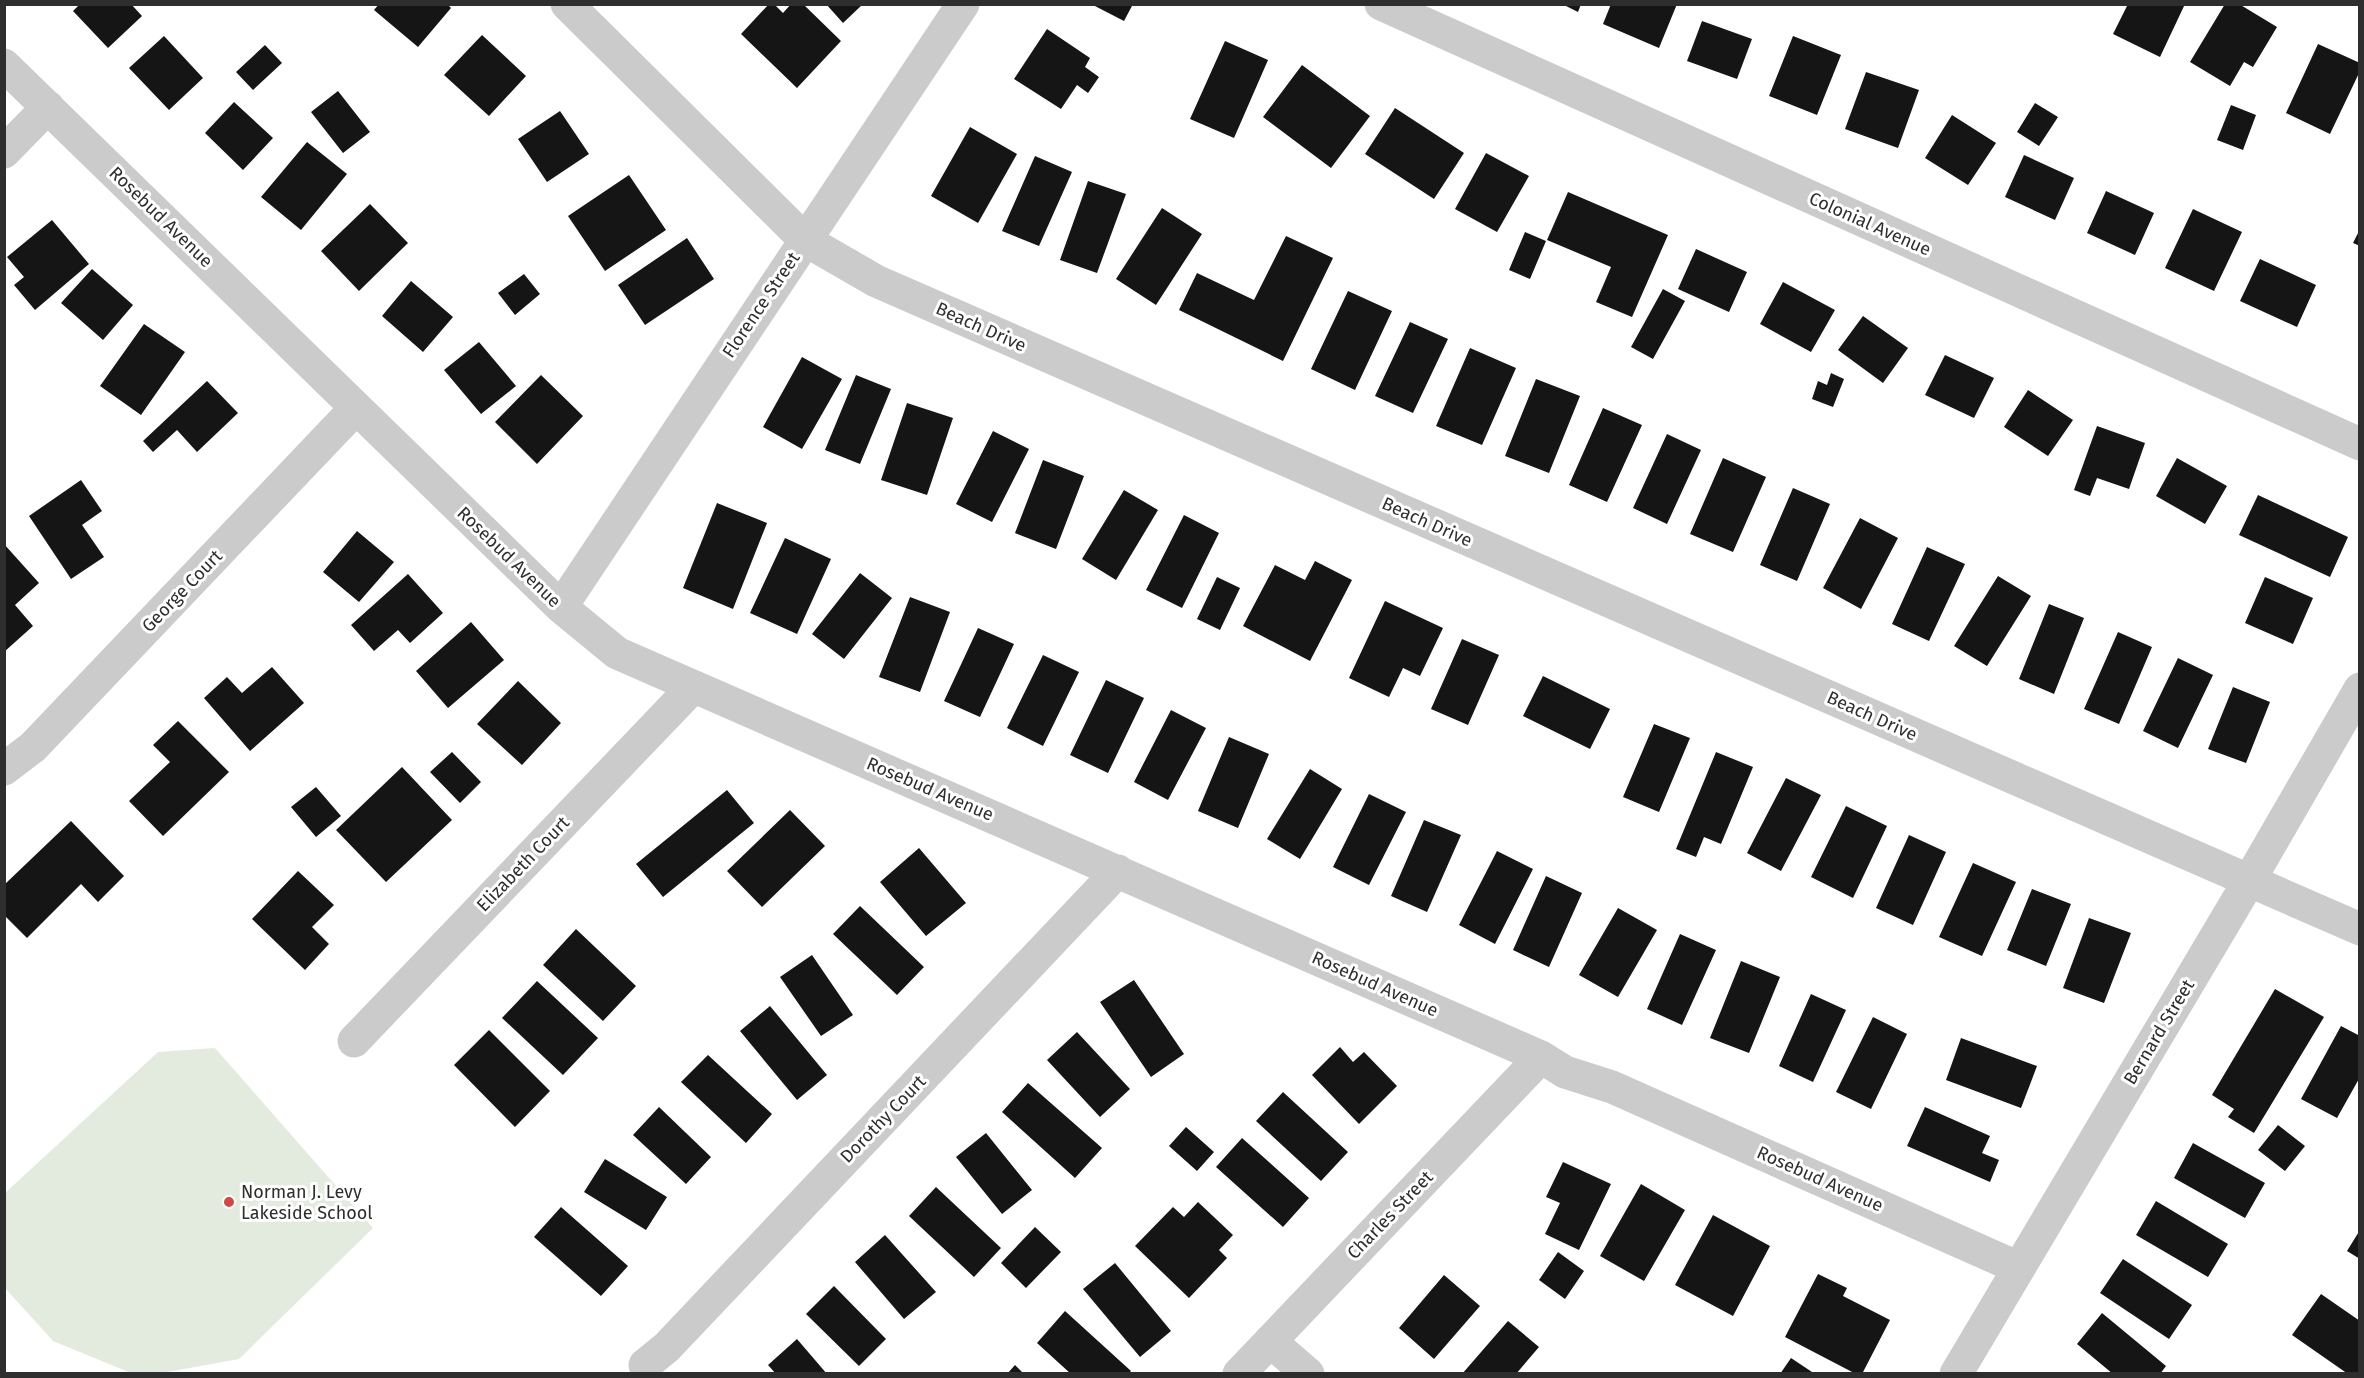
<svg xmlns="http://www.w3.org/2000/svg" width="2364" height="1378" font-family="'Fira Sans',sans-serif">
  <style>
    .pitch { fill: #e3eade }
    .building { fill: #151515 }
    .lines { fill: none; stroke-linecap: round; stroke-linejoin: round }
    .minor { stroke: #cbcbcb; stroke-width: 33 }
    .poi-dot { fill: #d44742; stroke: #fff; stroke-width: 2 }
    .labels { text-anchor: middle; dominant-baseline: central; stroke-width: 6; stroke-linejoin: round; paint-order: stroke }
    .street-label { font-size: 18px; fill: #2e2e2e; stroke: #fff }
    .poi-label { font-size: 18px; fill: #2e2e2e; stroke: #fff; text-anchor: start }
  </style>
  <rect width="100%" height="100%" fill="#fff"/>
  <path class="pitch" d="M215,1048L373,1228L239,1359L162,1373H131L53,1341L5,1288V1193L158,1052Z"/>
  <path class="building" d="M80,4H131L142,16L108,48L73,11Z
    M379,4H447L451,8L418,47L374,10Z
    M769,4H774L783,13L791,4H803L841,41L797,88L741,34Z
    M826,4H863L843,23Z
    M1091,4H1133L1124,21Z
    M1562,4H1581L1578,12Z
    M1611,4H1677L1659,48L1603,24Z
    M2128,4H2185L2160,57L2113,34Z
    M2225,4H2239L2277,27L2253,67L2244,62L2230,86L2190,62Z
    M1702,21L1752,39L1737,79L1687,61Z
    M1047,29L1090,58L1085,67L1099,77L1088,93L1077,85L1061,109L1014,79Z
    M482,35L526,76L489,116L444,75Z
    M164,36L203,78L169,110L129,68Z
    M1793,36L1841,55L1817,115L1769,96Z
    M1225,41L1268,60L1234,138L1190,119Z
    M2318,44L2360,63V71L2330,134L2286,113Z
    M265,45L282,63L253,90L236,72Z
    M1302,65L1370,116L1331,168L1263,117Z
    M1866,72L1919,90L1898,148L1845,129Z
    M338,91L370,132L343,153L311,112Z
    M234,102L273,138L243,170L205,133Z
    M2035,103L2058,117L2039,146L2017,132Z
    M2231,105L2256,115L2243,150L2217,140Z
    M1395,108L1464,153L1434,199L1365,154Z
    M560,111L589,154L547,182L518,139Z
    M1952,115L1996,143L1968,185L1925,158Z
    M970,127L1017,154L978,223L931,196Z
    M307,142L347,174L301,230L261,197Z
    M1486,153L1529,176L1497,232L1455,209Z
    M2024,155L2074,178L2055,220L2005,197Z
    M1035,156L1072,172L1039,246L1002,231Z
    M629,175L666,230L605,271L568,216Z
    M1088,181L1126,194L1097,273L1060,260Z
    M2106,191L2154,213L2135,255L2087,233Z
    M1568,192L1668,235L1632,317L1596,302L1611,267L1547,240Z
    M370,204L408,243L359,291L321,251Z
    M1162,208L1202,234L1156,305L1116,279Z
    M2193,209L2242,232L2214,291L2165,268Z
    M52,220L89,264L35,310L14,285L24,277L7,257Z
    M2360,229V246L2353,243Z
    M1525,232L1546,241L1530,279L1509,270Z
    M1286,236L1333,258L1283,361L1179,310L1197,273L1254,300Z
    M687,238L714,279L645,325L618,285Z
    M1696,249L1747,272L1729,312L1678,289Z
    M2260,259L2316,285L2297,327L2240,301Z
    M92,269L133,305L103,340L61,303Z
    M524,274L540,294L515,315L498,293Z
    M411,281L453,317L423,352L382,316Z
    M1783,282L1835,310L1811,352L1760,324Z
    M1663,289L1685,301L1653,359L1631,347Z
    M1348,291L1392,311L1355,390L1311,369Z
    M1863,316L1908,348L1883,383L1838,350Z
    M1410,322L1448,339L1413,413L1375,396Z
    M144,324L185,352L141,415L100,386Z
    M479,342L516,386L481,414L444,370Z
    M1470,348L1516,368L1482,445L1436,426Z
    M1945,355L1994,378L1974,418L1925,395Z
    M802,357L842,379L802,449L763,427Z
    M1831,373L1844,379L1833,407L1812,399L1818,381L1827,385Z
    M541,375L583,416L537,464L495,422Z
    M856,375L891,389L860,464L825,450Z
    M1536,379L1580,396L1549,473L1505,456Z
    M207,381L238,413L197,452L177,430L153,452L143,441Z
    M2028,390L2073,420L2048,456L2004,427Z
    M907,403L953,418L927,495L881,480Z
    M1603,408L1642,425L1607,502L1569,485Z
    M2097,426L2145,443L2129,489L2097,478L2090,496L2074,490Z
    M993,431L1029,449L992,522L956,504Z
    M1667,434L1701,450L1667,524L1633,508Z
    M1723,458L1766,477L1733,552L1690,534Z
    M2177,458L2227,486L2205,524L2156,496Z
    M1043,460L1084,476L1056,549L1015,533Z
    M81,480L102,511L82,525L104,557L71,579L29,516Z
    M1793,488L1830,504L1797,581L1760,565Z
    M1124,490L1158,510L1116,580L1082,559Z
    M2258,495L2348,537L2330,577L2239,535Z
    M717,503L767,523L733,609L683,588Z
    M1184,515L1219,533L1182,608L1146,590Z
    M1860,518L1898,538L1861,609L1823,588Z
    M357,531L394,562L359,602L323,572Z
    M785,538L831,559L797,634L750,613Z
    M4,544L39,583L15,605L33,626L4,652Z
    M1927,547L1965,564L1929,641L1892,624Z
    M1315,561L1352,580L1310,661L1243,626L1275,565L1305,580Z
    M860,573L892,598L844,659L812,634Z
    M408,574L443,613L410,643L398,630L374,651L351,625Z
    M1998,576L2031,596L1987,666L1954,646Z
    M1217,577L1240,588L1220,630L1197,619Z
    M2265,577L2313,598L2293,644L2245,623Z
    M910,597L950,612L920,692L879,677Z
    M1385,601L1443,628L1420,676L1403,668L1389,697L1349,678Z
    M2049,604L2084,618L2054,694L2019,679Z
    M471,622L504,660L448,708L416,671Z
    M978,628L1014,644L980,717L944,701Z
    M2118,632L2152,647L2119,724L2084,709Z
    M1462,639L1499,655L1468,725L1431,709Z
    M1043,655L1079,672L1043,746L1007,728Z
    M2178,658L2213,675L2178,748L2143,731Z
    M272,667L304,703L250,751L204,698L227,677L242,693Z
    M1543,676L1610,709L1590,749L1523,716Z
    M1106,680L1144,698L1108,773L1070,755Z
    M518,681L561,723L522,765L477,724Z
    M2233,687L2270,702L2246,763L2208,749Z
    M1171,710L1206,728L1168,800L1134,782Z
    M178,721L229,772L163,836L129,801L170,762L153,745Z
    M1654,724L1690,738L1659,812L1623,797Z
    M1229,737L1269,754L1238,828L1198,811Z
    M452,752L481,782L460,803L430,772Z
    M1716,752L1753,767L1721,844L1704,837L1696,857L1676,849Z
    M402,767L452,820L386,882L336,830Z
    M1310,769L1342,789L1300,859L1267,839Z
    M1786,778L1821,795L1781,871L1747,853Z
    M316,787L341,816L316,837L291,807Z
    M727,790L754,823L663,897L636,864Z
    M1369,794L1406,812L1369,885L1333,867Z
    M1846,806L1887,826L1853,898L1811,877Z
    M790,810L825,846L762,907L727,871Z
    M1424,820L1461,835L1427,912L1391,896Z
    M71,821L124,876L98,902L81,884L27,938L4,915V885Z
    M1909,835L1946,852L1913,925L1876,908Z
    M919,848L966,903L926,936L880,882Z
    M1497,851L1533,869L1495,944L1459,925Z
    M1973,863L2016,882L1982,956L1939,937Z
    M298,871L334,905L312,927L329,944L305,970L252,919Z
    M1546,876L1582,893L1549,967L1513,950Z
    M2032,889L2071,904L2046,966L2007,950Z
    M860,906L924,967L897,995L833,934Z
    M1618,908L1657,930L1618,997L1579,975Z
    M2089,918L2131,933L2104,1003L2063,988Z
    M576,929L636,986L603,1021L543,965Z
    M1680,934L1716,950L1682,1025L1647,1009Z
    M812,955L853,1015L821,1036L780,977Z
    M1741,961L1780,977L1749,1053L1710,1038Z
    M1134,980L1184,1054L1151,1077L1100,1002Z
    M537,981L598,1038L563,1075L502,1018Z
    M2275,989L2324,1017L2254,1133L2228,1117L2234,1109L2212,1095Z
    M1811,994L1846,1010L1813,1082L1779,1066Z
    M770,1006L827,1075L797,1100L740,1031Z
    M1873,1017L1907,1034L1871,1109L1836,1092Z
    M2341,1026L2360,1036V1077L2337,1118L2301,1099Z
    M489,1030L550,1091L515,1127L454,1065Z
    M1077,1032L1130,1089L1100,1117L1047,1060Z
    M1961,1038L2037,1066L2021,1108L1946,1080Z
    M1340,1047L1353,1062L1364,1052L1397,1086L1359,1124L1312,1075Z
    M708,1055L772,1114L746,1143L681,1082Z
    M1028,1083L1102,1148L1075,1178L1002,1112Z
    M1283,1092L1348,1152L1321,1181L1256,1121Z
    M659,1107L711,1157L686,1184L633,1135Z
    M1925,1107L1990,1136L1982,1153L1999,1160L1990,1182L1907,1146Z
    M2278,1125L2305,1146L2285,1171L2258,1150Z
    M1186,1127L1214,1152L1197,1171L1169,1146Z
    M986,1133L1032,1190L1002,1214L956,1157Z
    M1242,1138L1309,1198L1283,1227L1216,1167Z
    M2193,1143L2265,1183L2245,1218L2174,1178Z
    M605,1159L667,1197L646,1230L584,1192Z
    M1563,1162L1611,1184L1579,1250L1545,1234L1560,1203L1546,1197Z
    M1641,1184L1685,1210L1644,1281L1600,1256Z
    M936,1187L1001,1248L974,1277L909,1216Z
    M2156,1201L2228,1244L2208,1277L2136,1235Z
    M1198,1202L1233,1235L1219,1250L1227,1258L1189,1298L1135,1246L1173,1207L1184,1217Z
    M561,1207L628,1266L601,1296L534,1237Z
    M1713,1215L1770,1246L1733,1316L1675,1285Z
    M1035,1227L1061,1252L1026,1288L1001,1263Z
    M2360,1230V1259L2347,1251Z
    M885,1235L936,1292L904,1319L855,1262Z
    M1558,1252L1584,1271L1565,1299L1539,1280Z
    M2123,1259L2192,1305L2169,1339L2100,1293Z
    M1115,1263L1171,1331L1140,1357L1083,1289Z
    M1818,1274L1847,1288L1843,1296L1890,1320L1862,1374H1856L1785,1337Z
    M1444,1275L1480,1306L1434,1359L1399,1328Z
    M834,1286L886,1339L859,1366L806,1314Z
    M2321,1294L2360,1321V1374H2348L2292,1335Z
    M1065,1311L1131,1371L1128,1374H1071L1037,1343Z
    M2102,1313L2166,1366L2160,1374H2113L2077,1344Z
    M1508,1321L1539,1347L1516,1374H1462Z
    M797,1339L827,1374H776L768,1365Z
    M1791,1358L1815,1374H1780Z
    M1015,1365L1024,1374H1007Z"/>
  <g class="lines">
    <path class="minor" d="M567,4L805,240L876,281L2360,929
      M1381,4L2360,444
      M4,65L561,607L617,653L1541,1057L1565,1072L1612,1087L2019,1268
      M4,152L48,107
      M561,607L963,4
      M4,769L33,747L356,408
      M354,1041L693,687
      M1270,1341L1308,1374
      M645,1365L667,1347L1118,871
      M1239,1374L1541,1057
      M1956,1374L2249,881L2360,689"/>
  </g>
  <circle class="poi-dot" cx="229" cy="1202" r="6"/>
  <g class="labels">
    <g class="street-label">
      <text transform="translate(161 217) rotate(44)">Rosebud Avenue</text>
      <text transform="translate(1870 224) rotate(24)">Colonial Avenue</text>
      <text transform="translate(761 305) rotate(-56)">Florence Street</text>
      <text transform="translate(981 327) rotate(24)">Beach Drive</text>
      <text transform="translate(1427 522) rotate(24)">Beach Drive</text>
      <text transform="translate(509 557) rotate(44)">Rosebud Avenue</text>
      <text transform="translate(182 591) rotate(-46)">George Court</text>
      <text transform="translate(1872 716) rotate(24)">Beach Drive</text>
      <text transform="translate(930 789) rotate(23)">Rosebud Avenue</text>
      <text transform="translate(523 864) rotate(-46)">Elizabeth Court</text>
      <text transform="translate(1375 984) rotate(24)">Rosebud Avenue</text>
      <text transform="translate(2159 1032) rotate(-59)">Bernard Street</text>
      <text transform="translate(883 1119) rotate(-46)">Dorothy Court</text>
      <text transform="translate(1820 1179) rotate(24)">Rosebud Avenue</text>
      <text transform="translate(1390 1215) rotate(-46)">Charles Street</text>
    </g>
    <g class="poi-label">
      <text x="241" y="1192">Norman J. Levy<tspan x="241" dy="21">Lakeside School</tspan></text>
    </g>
  </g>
  <rect width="2364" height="1378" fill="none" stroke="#2e2e2e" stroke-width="12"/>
</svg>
